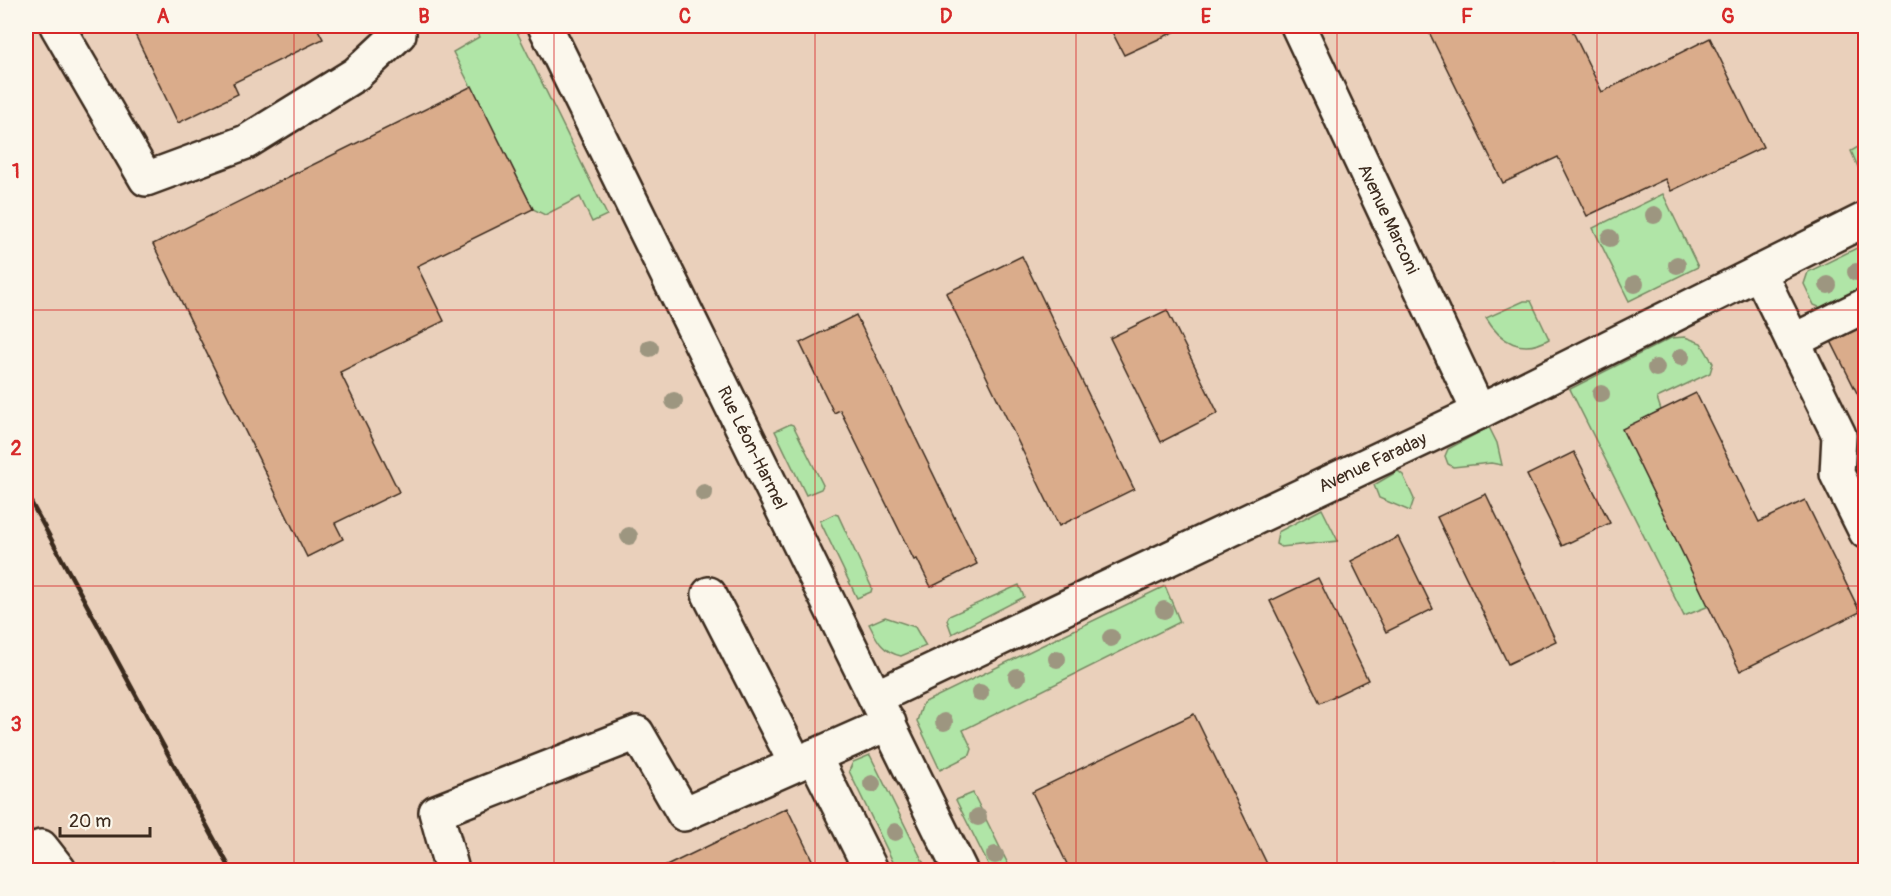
<svg xmlns="http://www.w3.org/2000/svg" width="1891" height="896" font-family="Pangolin,sans-serif">
  <style>
    .built { fill: #ead0bb }
    .green { fill: #b0e5a7; stroke: #768862; stroke-width: 1.5 }
    .building { fill: #daac8b; stroke: #3b2a1e; stroke-width: 1.5 }
    .lines { fill: none; stroke-linecap: round; stroke-linejoin: round }
    .minor-casing { stroke: #3b2a1e; stroke-width: 38 }
    .minor { stroke: #fbf7ec; stroke-width: 33 }
    .rail { stroke: #3b2a1e; stroke-width: 4.5 }
    .tree { fill: #9d9680 }
    .grid { fill: none; stroke: #d62828; stroke-width: 1.5; stroke-opacity: 0.55 }
    .labels { text-anchor: middle; dominant-baseline: central; stroke-width: 4.5; stroke-linejoin: round; paint-order: stroke }
    .street-label { font-size: 18px; fill: #3b2a1e; stroke: #fbf7ec }
    .neatline { fill: none; stroke: #d62828; stroke-width: 2 }
    .grid-label { font-size: 20px; text-anchor: middle; font-weight: bold; fill: #d62828 }
  </style>
  <rect width="100%" height="100%" fill="#f1e0cf"/>
  <filter id="ink" filterUnits="userSpaceOnUse"><feTurbulence type="fractalNoise" baseFrequency=".0167" numOctaves="2"/><feDisplacementMap in="SourceGraphic" scale="12" xChannelSelector="R" yChannelSelector="G"/><feConvolveMatrix kernelMatrix="1 2 1 2 8 2 1 2 1" color-interpolation-filters="sRGB"/></filter>
  <g filter="url(#ink)">
    <path class="built" d="M26,26H1865V870H26Z"/>
    <path class="green" d="M473,26H514L607,215L592,222L580,197L545,215L533,209L453,52L479,37Z
      M1865,143V178L1862,176L1851,151Z
      M1663,194L1698,267L1629,301L1593,228Z
      M1865,244V288L1823,309L1814,305L1804,284L1808,272Z
      M1524,301H1531L1549,339C1523,355 1500,342 1486,318Z
      M1685,337L1701,343L1713,363L1710,373L1657,398L1661,410L1623,429L1709,606L1684,616L1570,389L1671,338Z
      M790,424L793,425L823,485L821,489L806,495L775,431Z
      M1489,427L1497,443L1502,465L1491,463L1453,467L1448,464L1445,456L1448,449Z
      M1398,471L1403,475L1414,499L1410,511L1379,498L1374,485Z
      M1322,509L1338,541L1281,547L1276,544L1278,532Z
      M834,514L838,515L872,588L871,592L857,598L820,521Z
      M1019,585L1024,597L952,634L947,620L949,616Z
      M1165,586L1180,622L963,730L972,749L970,755L940,770L917,721L923,703Z
      M885,617L915,627L926,646L901,656C882,652 877,640 869,624Z
      M870,755L927,870H897L849,771L853,762Z
      M973,793L1011,870H991L956,800Z"/>
    <path class="building" d="M131,26H316L323,39L233,83L238,94L178,123Z
      M1109,26H1187L1124,55Z
      M1426,26H1570L1602,92L1710,38L1763,147L1671,191L1665,179L1587,216L1558,157L1503,183Z
      M472,86L533,209L417,266L444,321L340,372L399,492L335,523L343,539L307,557L153,244Z
      M1022,256L1134,489L1059,526L946,293Z
      M1167,310L1218,413L1161,442L1110,338Z
      M856,315L977,564L931,587L917,559L914,560L840,410L834,413L800,343Z
      M1866,317V411L1828,335Z
      M1696,393L1759,522L1805,500L1860,612L1740,671L1622,429Z
      M1574,452L1610,523L1562,546L1527,475Z
      M1866,466V503L1851,473Z
      M1486,494L1556,641L1508,664L1437,517Z
      M1398,537L1433,609L1386,632L1351,561Z
      M1318,578L1368,680L1320,703L1270,601Z
      M1194,714L1270,870H1070L1032,792Z
      M787,808L817,870H658Z
      M1554,862L1558,870H1536Z"/>
    <g class="lines">
      <defs>
        <g id="minor">
          <path d="M57,26L146,179L246,142L356,74L399,34"/>
          <path id="s1" d="M545,26L960,870"/>
          <path id="s2" d="M1298,26L1479,412"/>
          <path d="M1759,272L1839,435L1837,474L1866,532"/>
          <path d="M1793,341L1866,305"/>
          <path d="M709,594L796,764"/>
          <path id="s3" d="M876,697L1479,412L1866,219"/>
          <path d="M814,756L871,870"/>
          <path d="M30,870L41,847L59,870"/>
          <path d="M452,870L436,812L637,733L684,814L889,723"/>
        </g>
      </defs>
      <use href="#minor" class="minor-casing"/>
      <use href="#minor" class="minor"/>
      <path class="rail" d="M26,493L231,870"/>
    </g>
    <g class="tree">
      <circle cx="1654" cy="215" r="9"/>
      <circle cx="1610" cy="238" r="9"/>
      <circle cx="1677" cy="265" r="9"/>
      <circle cx="1856" cy="272" r="9"/>
      <circle cx="1635" cy="284" r="9"/>
      <circle cx="1828" cy="285" r="9"/>
      <circle cx="650" cy="348" r="9"/>
      <circle cx="1681" cy="357" r="9"/>
      <circle cx="1656" cy="368" r="9"/>
      <circle cx="1601" cy="394" r="9"/>
      <circle cx="674" cy="401" r="9"/>
      <circle cx="704" cy="493" r="9"/>
      <circle cx="629" cy="536" r="9"/>
      <circle cx="1164" cy="610" r="9"/>
      <circle cx="1111" cy="638" r="9"/>
      <circle cx="1057" cy="659" r="9"/>
      <circle cx="1017" cy="677" r="9"/>
      <circle cx="980" cy="693" r="9"/>
      <circle cx="944" cy="722" r="9"/>
      <circle cx="872" cy="784" r="9"/>
      <circle cx="978" cy="817" r="9"/>
      <circle cx="895" cy="832" r="9"/>
      <circle cx="995" cy="855" r="9"/>
    </g>
  </g>
  <path class="grid" d="M294,26V870M554,26V870M815,26V870M1076,26V870M1337,26V870M1597,26V870M26,310H1866M26,586H1866"/>
  <g class="labels">
    <g class="street-label">
      <text stroke="none"><textPath href="#s2" startOffset="213">Avenue Marconi</textPath></text>
      <text stroke="none"><textPath href="#s1" startOffset="470">Rue Léon-Harmel</textPath></text>
      <text stroke="none"><textPath href="#s3" startOffset="549">Avenue Faraday</textPath></text>
    </g>
  </g>
  <rect width="1891" height="896" fill="none" stroke="#fbf7ec" stroke-width="66"/>
  <path d="M60 827v9h90v-9" fill="none" stroke="#3b2a1e" stroke-width="3"/>
  <text x="69" y="827" font-size="18" fill="#3b2a1e" stroke="#fbf7ec" stroke-width="4.5" paint-order="stroke">20 m</text>
  <rect x="33" y="33" width="1825" height="830" class="neatline"/>
  <g class="grid-label">
    <text x="163" y="23">A</text>
    <text x="424" y="23">B</text>
    <text x="685" y="23">C</text>
    <text x="946" y="23">D</text>
    <text x="1206" y="23">E</text>
    <text x="1467" y="23">F</text>
    <text x="1728" y="23">G</text>
    <text x="16" y="178">1</text>
    <text x="16" y="455">2</text>
    <text x="16" y="731">3</text>
  </g>
</svg>
